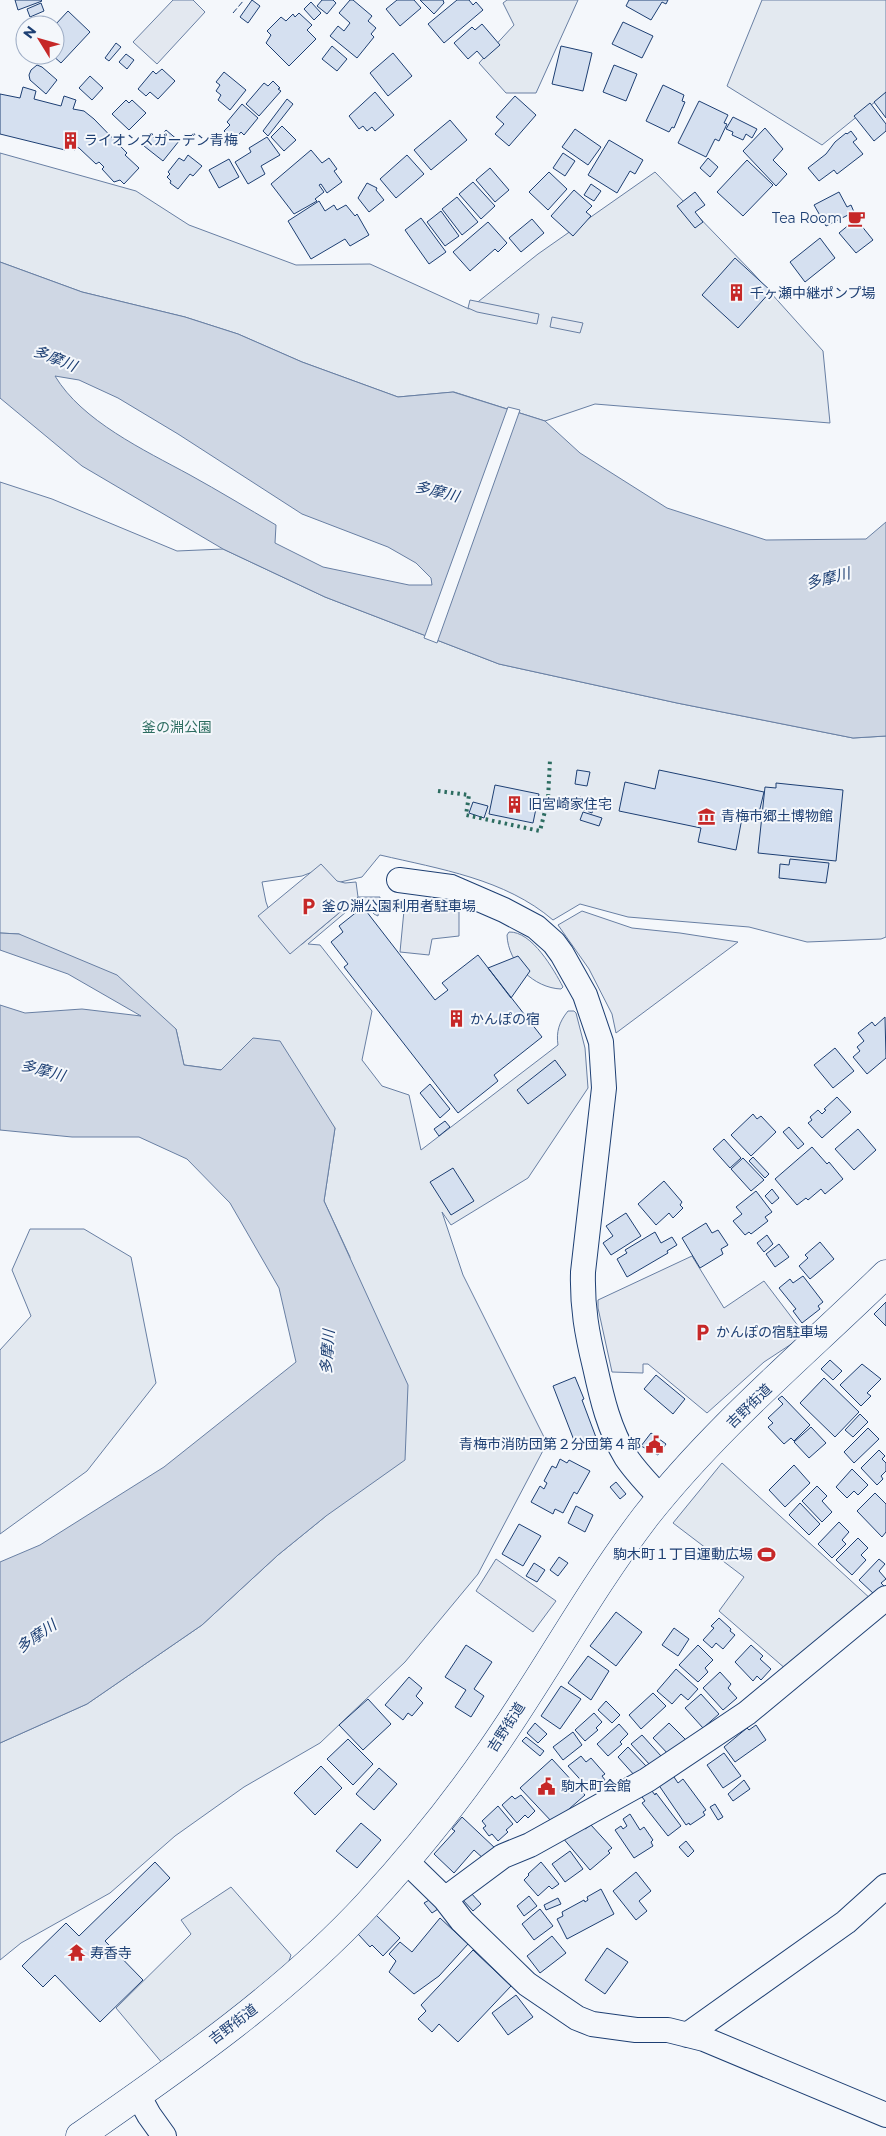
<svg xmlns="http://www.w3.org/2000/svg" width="886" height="2136" font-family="Montserrat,'Noto Sans JP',sans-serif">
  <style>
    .green { fill: #e3e9f0; stroke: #687fa3 }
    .parking { fill: #e3e8f0; stroke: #687fa3 }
    .water { fill: #cfd7e4; stroke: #687fa3; fill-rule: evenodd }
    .pier { fill: #f4f7fb; stroke: #687fa3 }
    .building { fill: #d5e0f0; stroke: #1d3f73 }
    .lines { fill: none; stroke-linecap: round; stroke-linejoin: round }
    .minor-casing { stroke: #1d3f73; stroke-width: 26 }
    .highway-casing { stroke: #1d3f73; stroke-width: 29 }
    .minor { stroke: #f4f7fb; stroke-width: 24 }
    .highway { stroke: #f4f7fb; stroke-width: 28 }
    .hedge { stroke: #2c6c60; stroke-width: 4; stroke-dasharray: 2.5 4; stroke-linecap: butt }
    .fence { stroke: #1d3f73; stroke-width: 1; stroke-dasharray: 6 2.5; stroke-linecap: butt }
    .labels { text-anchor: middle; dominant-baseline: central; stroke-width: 4; stroke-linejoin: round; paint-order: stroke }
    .poi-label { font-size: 14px; fill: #1d3f73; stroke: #f4f7fb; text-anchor: start }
    .park-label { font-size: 14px; fill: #2c6c60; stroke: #f4f7fb }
    .street-label { font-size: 14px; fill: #1d3f73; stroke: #f4f7fb }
    .water-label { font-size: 15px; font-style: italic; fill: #1d3f73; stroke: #f4f7fb }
  </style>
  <rect width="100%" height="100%" fill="#f4f7fb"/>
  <path class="green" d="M507,0H578L536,93H506L479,63L514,25L503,3Z
    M762,0H886V93L822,145L727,86Z
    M0,153L136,191L189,225L296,265L370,264L469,309L538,254L655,172L752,272L823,351L830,423L595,404L545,421L454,392L398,397L302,362L238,334L185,317L82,292L0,262Z
    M0,482L52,499L177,551L223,549L325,597L499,664L677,703L853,738L886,736V937L881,939L807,942L749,927L628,917L580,904L553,920C505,879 440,869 380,855L362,877L336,883L320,869L302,876L262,882L266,902L275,927L301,945L358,897H380L378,916L374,914L368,906L359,901L308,944L320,945L372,1011L362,1060L382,1086L409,1095L421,1150L558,1045C556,1032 559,1022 568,1011H574L576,1013L585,1048L588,1088L528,1178L451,1225L442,1212L463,1275L547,1443L478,1574L405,1662L320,1743L244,1787L175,1836L110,1893L21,1943L0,1960V1743L87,1704L202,1625L278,1555L326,1516L350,1257L324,1201L335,1128L253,1038L221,1070L184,1065L176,1029L19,934L0,933Z
    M509,932C532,931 554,970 563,987L561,989C534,988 508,963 507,935Z
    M30,1229H84L131,1257L156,1383L87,1471L0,1534V1350L31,1316L12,1270Z
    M722,1463L872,1600L787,1670L719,1611L744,1577L673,1523Z
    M231,1887L291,1955L287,1967L163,2064L116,2008L191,1934L181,1920Z"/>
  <path class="parking" d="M173,0H193L205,12L157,64L133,42Z
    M470,300L539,314L537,324L477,312L468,308Z
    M552,317L583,323L580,333L550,327Z
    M321,864L337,881L345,883L356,882L358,897L290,954L258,916Z
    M405,900L442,902L459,908V936L432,939L429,955L400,952Z
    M582,911L632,928L680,933L738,942L616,1033L612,1014L589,969L558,925Z
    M692,1256L724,1308L764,1281L805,1335L764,1362L707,1413L648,1364H643V1373L612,1372L598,1308V1300Z
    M496,1559L556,1601L533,1632L476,1591Z"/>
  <path class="water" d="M0,262L82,292L185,317L238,334L302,362L398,397L453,392L545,421L580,453L667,508L766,540L866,539L886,522V736L853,738L677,703L499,664L325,597L223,549L82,466L0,398ZM55,376L79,380L118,398L178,434L302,514L388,547L416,563L431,578L432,585H409L323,567L275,543L276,525C247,508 219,491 190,475C144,450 82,421 55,376Z
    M0,933L19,934L117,975L176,1029L184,1065L221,1070L253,1038L280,1041L335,1128L324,1201L408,1385L405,1460L326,1516L278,1555L202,1625L87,1704L0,1743V1562L40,1545L164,1467L296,1362L279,1288L230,1203L187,1159L139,1137H72L0,1130V1005L25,1013L82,1009L141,1016L68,974L0,950Z"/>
  <path class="pier" d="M508,407L520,410L437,643L424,638Z"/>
  <path class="building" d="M15,0H41L42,1L18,10Z
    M252,0L260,6L248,23L240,17Z
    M322,0H333L336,3L327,14L317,6Z
    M350,0H353L372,16L368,21L376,28L371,34L374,37L357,58L330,36L338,26L344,31L350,23L339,13Z
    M397,0H414L421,8L400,26L386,9Z
    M420,0H443L444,3L434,14Z
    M457,0H469L473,5L476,2L483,10L444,43L428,24Z
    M629,0H668L666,4L662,2L651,20L626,6Z
    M311,2L321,13L314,20L304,9Z
    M41,3L44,11L30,17L27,9Z
    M68,11L90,32L61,63L52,55H55V25Z
    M299,13L312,25L307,30L316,39L289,66L266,43L271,35L267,31L281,17L286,21L293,14L295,17Z
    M43,16L50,23L48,25H34Z
    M623,22L653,36L642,58L612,44Z
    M482,24L500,45L484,59L477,51L468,59L454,43L472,27L475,30Z
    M116,43L121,47L109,61L105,58Z
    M332,46L347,59L337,71L322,59Z
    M561,46L592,53L583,91L552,84Z
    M393,53L412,76L388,96L370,73Z
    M126,54L134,60L127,69L119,62Z
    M37,65L42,67L57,80L46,94L30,80L29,75L31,70Z
    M614,65L637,74L626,101L603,92Z
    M162,69L175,81L158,99L150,92L146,96L138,89L153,71L156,74Z
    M224,72L246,90L230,110L218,100L221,95L216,91L220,85L216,82Z
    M90,76L103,88L92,100L79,88Z
    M273,81L280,88L278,89L281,91L259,116L246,104L264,83L268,86Z
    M663,85L684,95L682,101L685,102L674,128L672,127L669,132L646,121Z
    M23,87L36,91L34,99L61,106L64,96L76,100L73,109L84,111L94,119L127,153L125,155L139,168L124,184L120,180L114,182L102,169L104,167L99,162L96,164L79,148L76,147L75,150L66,147L65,150L0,134V94L20,98Z
    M375,92L394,115L375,131L372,127L367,131L363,126L359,129L349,116Z
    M886,92V118L874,102Z
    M515,96L536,115L509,146L495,134L504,124L496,117Z
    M287,99L293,104L268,136L263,131Z
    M126,100L129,103L132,100L146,113L129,130L112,114Z
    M699,101L728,115L724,123L727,124L719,141L715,139L706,157L678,143Z
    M870,103L886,124V131L874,141L854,116Z
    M242,104L258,118L244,135L241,132L234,140L224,131L230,125L227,122Z
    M733,117L757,129L752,138L746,134L743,140L732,135L733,132L726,129Z
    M450,120L467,140L431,170L414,150Z
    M282,126L296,140L284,151L271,137Z
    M765,128L783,149L773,160L787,174L776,186L743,151Z
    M575,129L601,147L588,165L562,147Z
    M166,130L179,141L163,161L144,146L152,136L154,138L156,136L159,139Z
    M851,131L857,139L853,142L863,154L837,174L834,170L819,181L808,168L826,154L835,142L846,133L847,134Z
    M267,137L280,155L261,166L265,174L248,184L235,162L251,152L249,148Z
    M609,140L643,160L635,174L630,171L617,193L588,175Z
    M311,150L322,163L329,158L337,169L334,171L342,182L327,193L321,184L319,185L324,192L315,199L317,201L294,214L271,184Z
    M563,153L575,161L565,176L553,168Z
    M188,155L202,166L193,176L190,174L178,189L170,183L171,181L167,177L170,174L168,172L179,158L184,161Z
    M407,155L424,174L396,198L380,179Z
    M708,158L718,167L710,177L700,168Z
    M229,159L239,177L219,188L209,170Z
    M747,160L773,185L743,216L717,192Z
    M490,168L509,190L495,202L476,180Z
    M549,172L567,189L548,210L529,192Z
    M473,182L495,206L481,219L459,194Z
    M367,183L377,188L376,190L384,200L369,212L358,198Z
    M591,184L601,191L594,201L584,195Z
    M574,190L592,206L586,212L591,216L573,236L551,216Z
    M695,192L705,205L695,212L703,222L695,228L677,206Z
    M839,192L847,207L851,205L854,212L826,226L814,205Z
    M457,197L478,222L462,235L442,209Z
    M319,201L325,211L334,205L337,210L346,205L355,216L357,214L369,235L350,246L345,239L311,259L288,221Z
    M441,211L459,236L445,246L427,222Z
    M421,218L446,252L429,264L405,230Z
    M532,219L544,233L521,252L509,238Z
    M856,219L873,240L856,253L839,233Z
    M488,222L507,243L498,252L495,249L470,271L453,252Z
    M820,238L835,258L805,282L790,262Z
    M735,258L771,291L738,328L702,295Z
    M577,770L590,772L587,786L575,784Z
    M659,770L764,792L757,821L742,818L736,850L698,842L701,828L619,811L625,782L655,789Z
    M776,783L843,790L836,861L758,853L765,787L776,788Z
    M495,785L539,794L533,823L489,814Z
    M580,797L595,802L592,813L576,807Z
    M473,802L488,806L484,818L469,813Z
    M583,812L602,818L599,826L580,820Z
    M790,859L829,863L826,883L779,878L780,864L789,865Z
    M363,907L435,1000L448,990L442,983L478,955L542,1037L494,1075L498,1081L458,1113L344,967L348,964L331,942L343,932L339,926Z
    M518,956L530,971L511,998L488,968Z
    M885,1017L886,1058L867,1074L853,1057L860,1051L857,1047L864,1041L858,1033L872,1022L875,1026Z
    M835,1048L854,1071L833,1088L814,1065Z
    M555,1060L566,1075L528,1104L517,1090Z
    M430,1084L450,1109L440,1118L420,1093Z
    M837,1097L851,1112L822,1138L808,1123L812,1120L810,1117L818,1110L822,1114L826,1110L824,1109Z
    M753,1114L757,1119L761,1116L776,1132L751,1156L731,1135Z
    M445,1121L450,1127L439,1136L434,1129Z
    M789,1127L804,1144L798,1149L783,1132Z
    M858,1129L876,1150L854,1170L835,1149Z
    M724,1139L741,1158L730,1168L713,1149Z
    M812,1147L827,1164L829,1162L843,1179L825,1194L821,1189L808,1200L806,1198L797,1205L775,1179Z
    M753,1157L769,1174L765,1178L749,1161Z
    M743,1158L764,1180L751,1191L731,1169Z
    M453,1168L474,1201L451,1215L430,1182Z
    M664,1181L682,1202L680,1205L683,1208L673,1218L669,1213L656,1225L638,1204Z
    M772,1189L779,1198L772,1204L765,1196Z
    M756,1191L772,1212L765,1217L768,1221L751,1234L749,1232L745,1235L733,1221L742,1214L736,1207Z
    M626,1213L641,1236L611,1255L603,1243L613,1236L606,1226Z
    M706,1223L712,1233L718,1230L728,1245L721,1249L723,1254L700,1268L682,1238Z
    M655,1232L661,1243L672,1237L677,1245L667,1251L668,1253L627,1277L617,1259L627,1253L625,1250Z
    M767,1235L773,1244L764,1252L757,1243Z
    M820,1242L834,1259L810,1279L799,1266L808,1258L805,1255Z
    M779,1244L789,1257L775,1267L766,1254Z
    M803,1276L823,1302L818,1306L820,1309L802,1323L793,1311L796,1309L779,1288L790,1279L793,1283Z
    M886,1302V1326L874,1314Z
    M830,1360L842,1371L833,1380L821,1369Z
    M862,1364L881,1379L867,1393L871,1396L861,1406L840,1385Z
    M656,1375L685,1399L673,1414L644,1389Z
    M575,1377L584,1399L582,1400L597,1440L577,1448L553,1386Z
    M824,1378L859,1412L835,1437L800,1403Z
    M782,1396L810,1425L794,1441L791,1438L784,1444L768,1427L773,1423L768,1418L783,1404L778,1399Z
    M860,1414L868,1422L853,1437L845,1430Z
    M811,1427L826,1443L809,1458L794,1442Z
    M868,1428L879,1439L854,1463L844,1452Z
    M651,1433L666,1444L658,1455L641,1446Z
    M879,1450L885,1456L882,1459L886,1463V1471L881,1476L883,1479L877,1485L861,1468Z
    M560,1459L567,1463L569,1460L590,1471L577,1494L574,1492L563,1513L555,1509L553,1514L531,1502L540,1486L544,1489L547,1483L544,1481L552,1466L556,1468Z
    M794,1465L810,1483L785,1507L769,1490Z
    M852,1469L868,1485L858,1495L854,1491L847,1498L836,1487Z
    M616,1482L626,1494L620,1499L610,1487Z
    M817,1486L827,1496L822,1501L832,1512L822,1522L802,1501Z
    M875,1493L886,1504V1532L882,1537L857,1511Z
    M800,1503L820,1524L809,1535L789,1515Z
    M576,1506L593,1515L585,1532L568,1523Z
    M839,1522L849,1532L842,1540L846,1544L832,1558L818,1544Z
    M519,1524L541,1536L523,1566L502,1554Z
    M858,1538L868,1548L861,1555L866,1560L852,1575L836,1560Z
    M559,1557L568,1563L558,1576L550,1570Z
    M879,1559L885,1564L879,1571L886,1579L881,1583L884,1586L875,1595L859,1580Z
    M534,1563L545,1570L537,1582L526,1576Z
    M616,1612L642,1632L616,1666L590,1646Z
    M719,1618L731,1629L730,1631L735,1635L723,1649L716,1643L712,1648L703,1640L714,1628L711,1626Z
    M674,1628L689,1639L678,1656L662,1645Z
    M466,1645L492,1662L474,1689L484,1696L471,1717L455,1707L466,1690L445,1677Z
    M698,1645L713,1660L705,1668L708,1672L698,1682L679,1665Z
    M751,1645L763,1656L760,1659L771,1669L761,1680L757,1676L753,1681L735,1662Z
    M588,1656L609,1671L591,1700L568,1683Z
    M676,1669L698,1689L688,1700L681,1694L672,1704L657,1691Z
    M720,1672L731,1684L728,1688L737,1698L723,1710L703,1688Z
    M409,1677L422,1688L416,1696L423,1703L412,1716L408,1713L403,1720L385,1705Z
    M561,1686L581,1699L560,1729L541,1716Z
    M653,1693L666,1706L641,1729L629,1715Z
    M701,1694L719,1714L703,1728L685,1708Z
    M368,1699L391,1724L363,1750L339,1725Z
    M606,1701L620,1715L612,1723L598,1710Z
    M594,1713L602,1722L596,1728L598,1730L585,1741L575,1730Z
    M535,1723L547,1734L538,1743L527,1733Z
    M669,1723L686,1740L670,1756L653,1738Z
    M619,1724L628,1734L620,1742L622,1744L608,1756L597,1744Z
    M756,1725L766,1740L735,1762L724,1747L747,1728L749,1730Z
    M573,1732L582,1745L563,1760L553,1747Z
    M642,1735L661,1756L650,1765L631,1744Z
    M526,1737L544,1751L540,1756L522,1741Z
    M348,1739L373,1764L353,1785L327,1759Z
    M628,1747L646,1766L635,1776L618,1757Z
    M724,1753L741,1776L723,1788L707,1765Z
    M581,1756L586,1762L591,1758L605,1774L602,1776L605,1780L595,1787L593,1784L588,1788L568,1766Z
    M552,1759L585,1795L553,1823L520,1788Z
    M321,1766L342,1788L315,1815L294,1793Z
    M379,1768L397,1784L374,1810L356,1794Z
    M672,1774L678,1783L683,1779L706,1810L703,1812L705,1815L690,1825L689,1823L686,1825L658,1784Z
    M744,1780L750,1789L733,1801L728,1794Z
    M649,1787L655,1795L656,1793L681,1826L668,1836L642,1803L645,1801L640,1794Z
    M521,1795L535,1811L528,1818L525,1815L517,1823L502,1805L512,1796L515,1799Z
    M715,1804L723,1817L718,1820L710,1807Z
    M498,1806L513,1824L506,1830L508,1832L498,1841L492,1834L489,1836L483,1828L486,1826L482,1821Z
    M630,1814L640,1830L644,1827L653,1840L651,1842L653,1846L634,1858L615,1830L621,1826L623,1829L627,1826L623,1819Z
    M462,1817L496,1849L485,1860L474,1850L454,1873L434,1854L455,1831L452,1829Z
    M361,1823L381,1840L357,1868L336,1851Z
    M591,1825L612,1848L608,1851L610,1853L590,1870L562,1837L583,1827L585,1829Z
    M686,1841L694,1851L688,1857L679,1847Z
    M570,1851L583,1869L565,1882L552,1864Z
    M155,1862L170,1878L105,1941L143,1980L100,2022L55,1975L43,1987L22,1966L66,1923L79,1936Z
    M541,1862L559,1884L552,1889L549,1886L538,1896L524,1880L529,1875L528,1874Z
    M636,1872L651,1891L639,1901L647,1911L636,1920L613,1891Z
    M601,1889L614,1914L567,1939L557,1919L563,1916L562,1912L584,1900L585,1902L588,1900L587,1897Z
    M470,1892L481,1904L473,1911L462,1899Z
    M529,1896L537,1906L524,1916L517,1906Z
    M558,1898L561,1904L546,1910L544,1905Z
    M431,1899L438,1909L432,1913L424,1903Z
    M540,1909L553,1926L534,1940L522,1924Z
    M376,1915L400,1938L383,1956L372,1945L370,1947L358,1934Z
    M440,1918L468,1944L439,1976L414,1994L389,1972L396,1961L389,1954L400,1942L412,1952Z
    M552,1936L566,1953L540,1973L527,1956Z
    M607,1948L628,1962L605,1994L585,1980Z
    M473,1950L511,1986L458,2042L439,2024L432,2032L418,2019L426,2011L421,2005Z
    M516,1995L533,2017L508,2035L492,2013Z"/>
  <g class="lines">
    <defs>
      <path id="minor" d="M399,880L451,887L504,910L536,927L554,943L562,954L585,995L601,1042L604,1088L583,1272C582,1307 587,1334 595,1367C602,1399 609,1429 626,1457C636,1472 649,1485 661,1498
        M406,1861L445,1899L462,1921L527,1984L577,2018L592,2024L636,2030H668L704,2039L886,2115
        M445,1899L503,1856L530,1845L647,1780L747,1713L886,1598
        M687,2035L846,1922L886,1886
        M138,2095L149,2115L164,2136"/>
      <path id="highway" d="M80,2136C179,2067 286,1993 368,1904C411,1857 452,1807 488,1755C543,1677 588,1592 646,1516C716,1427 805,1353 886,1274"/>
    </defs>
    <use href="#minor" class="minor-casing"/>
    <use href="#highway" class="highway-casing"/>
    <use href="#minor" class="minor"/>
    <use href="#highway" class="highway"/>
    <path class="hedge" d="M438,791L469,795L466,815L540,831L548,799L550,760"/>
    <path class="fence" d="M233,13L244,0"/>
  </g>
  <defs>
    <symbol id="building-bare" viewBox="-9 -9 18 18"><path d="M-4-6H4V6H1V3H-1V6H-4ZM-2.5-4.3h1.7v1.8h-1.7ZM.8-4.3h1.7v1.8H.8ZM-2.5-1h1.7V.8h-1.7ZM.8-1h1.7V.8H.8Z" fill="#c62828" stroke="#f4f7fb" stroke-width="2.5" paint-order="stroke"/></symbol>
    <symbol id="cafe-bare" viewBox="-9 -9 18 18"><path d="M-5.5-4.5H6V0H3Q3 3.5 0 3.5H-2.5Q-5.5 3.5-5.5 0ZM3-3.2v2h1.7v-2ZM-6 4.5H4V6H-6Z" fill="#c62828" stroke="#f4f7fb" stroke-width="2.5" paint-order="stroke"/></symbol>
    <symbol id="museum-bare" viewBox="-9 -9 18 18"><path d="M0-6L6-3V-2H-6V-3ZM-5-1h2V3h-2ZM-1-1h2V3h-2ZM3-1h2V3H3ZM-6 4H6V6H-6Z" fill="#c62828" stroke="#f4f7fb" stroke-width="2.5" paint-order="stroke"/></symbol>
    <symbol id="parking-bare" viewBox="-9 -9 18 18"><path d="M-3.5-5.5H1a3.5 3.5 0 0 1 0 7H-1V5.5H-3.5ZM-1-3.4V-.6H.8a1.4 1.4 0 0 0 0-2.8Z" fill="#c62828" stroke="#f4f7fb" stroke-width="2.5" paint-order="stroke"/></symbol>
    <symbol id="civic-bare" viewBox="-9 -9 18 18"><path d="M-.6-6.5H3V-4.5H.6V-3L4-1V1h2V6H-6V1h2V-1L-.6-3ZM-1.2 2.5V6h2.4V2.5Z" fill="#c62828" stroke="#f4f7fb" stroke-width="2.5" paint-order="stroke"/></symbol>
    <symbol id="stadium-bare" viewBox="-9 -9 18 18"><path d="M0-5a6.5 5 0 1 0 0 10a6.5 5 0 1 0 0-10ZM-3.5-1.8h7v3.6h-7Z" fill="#c62828" stroke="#f4f7fb" stroke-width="2.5" paint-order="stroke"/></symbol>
    <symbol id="temple-bare" viewBox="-9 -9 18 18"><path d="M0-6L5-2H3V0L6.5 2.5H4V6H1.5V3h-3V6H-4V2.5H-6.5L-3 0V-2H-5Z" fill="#c62828" stroke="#f4f7fb" stroke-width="2.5" paint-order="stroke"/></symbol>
  </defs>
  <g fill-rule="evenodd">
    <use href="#building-bare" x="58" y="128" width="25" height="25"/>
    <use href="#cafe-bare" x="844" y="206" width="25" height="25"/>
    <use href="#building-bare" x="724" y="280" width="25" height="25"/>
    <use href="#building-bare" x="502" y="792" width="25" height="25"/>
    <use href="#museum-bare" x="694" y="804" width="25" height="25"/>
    <use href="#parking-bare" x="296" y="894" width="25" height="25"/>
    <use href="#building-bare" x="444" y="1006" width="25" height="25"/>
    <use href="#parking-bare" x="690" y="1320" width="25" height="25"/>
    <use href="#civic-bare" x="642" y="1432" width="25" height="25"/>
    <use href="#stadium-bare" x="754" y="1542" width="25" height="25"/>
    <use href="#civic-bare" x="534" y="1774" width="25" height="25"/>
    <use href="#temple-bare" x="64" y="1940" width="25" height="25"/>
  </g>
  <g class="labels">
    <g class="poi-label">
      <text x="84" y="140">ライオンズガーデン青梅</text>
      <text x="842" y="218" text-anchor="end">Tea Room</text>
      <text x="750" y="293">千ヶ瀬中継ポンプ場</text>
      <text x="528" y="804">旧宮崎家住宅</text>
      <text x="721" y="816">青梅市郷土博物館</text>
      <text x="322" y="906">釜の淵公園利用者駐車場</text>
      <text x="470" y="1019">かんぽの宿</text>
      <text x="716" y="1332">かんぽの宿駐車場</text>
      <text x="641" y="1444" text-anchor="end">青梅市消防団第２分団第４部</text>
      <text x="753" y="1554" text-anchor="end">駒木町１丁目運動広場</text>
      <text x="561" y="1786">駒木町会館</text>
      <text x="90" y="1953">寿香寺</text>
    </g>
    <g class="park-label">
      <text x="177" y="727">釜の淵公園</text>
    </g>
    <g class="street-label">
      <text transform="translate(749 1406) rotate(-44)">吉野街道</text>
      <text transform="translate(506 1727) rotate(-57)">吉野街道</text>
      <text transform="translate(233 2024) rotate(-37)">吉野街道</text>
    </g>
    <g class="water-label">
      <text transform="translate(55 358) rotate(22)">多摩川</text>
      <text transform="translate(437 491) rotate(14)">多摩川</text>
      <text transform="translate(828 578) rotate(-14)">多摩川</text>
      <text transform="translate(43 1070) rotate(15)">多摩川</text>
      <text transform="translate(327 1352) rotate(-86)">多摩川</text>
      <text transform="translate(36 1636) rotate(-35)">多摩川</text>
    </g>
  </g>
  <g transform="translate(40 40) rotate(307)"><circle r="24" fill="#f4f7fb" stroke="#9eadc5"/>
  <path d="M0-4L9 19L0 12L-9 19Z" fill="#c62828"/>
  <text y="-8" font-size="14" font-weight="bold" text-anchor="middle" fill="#1d3f73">N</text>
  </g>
</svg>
